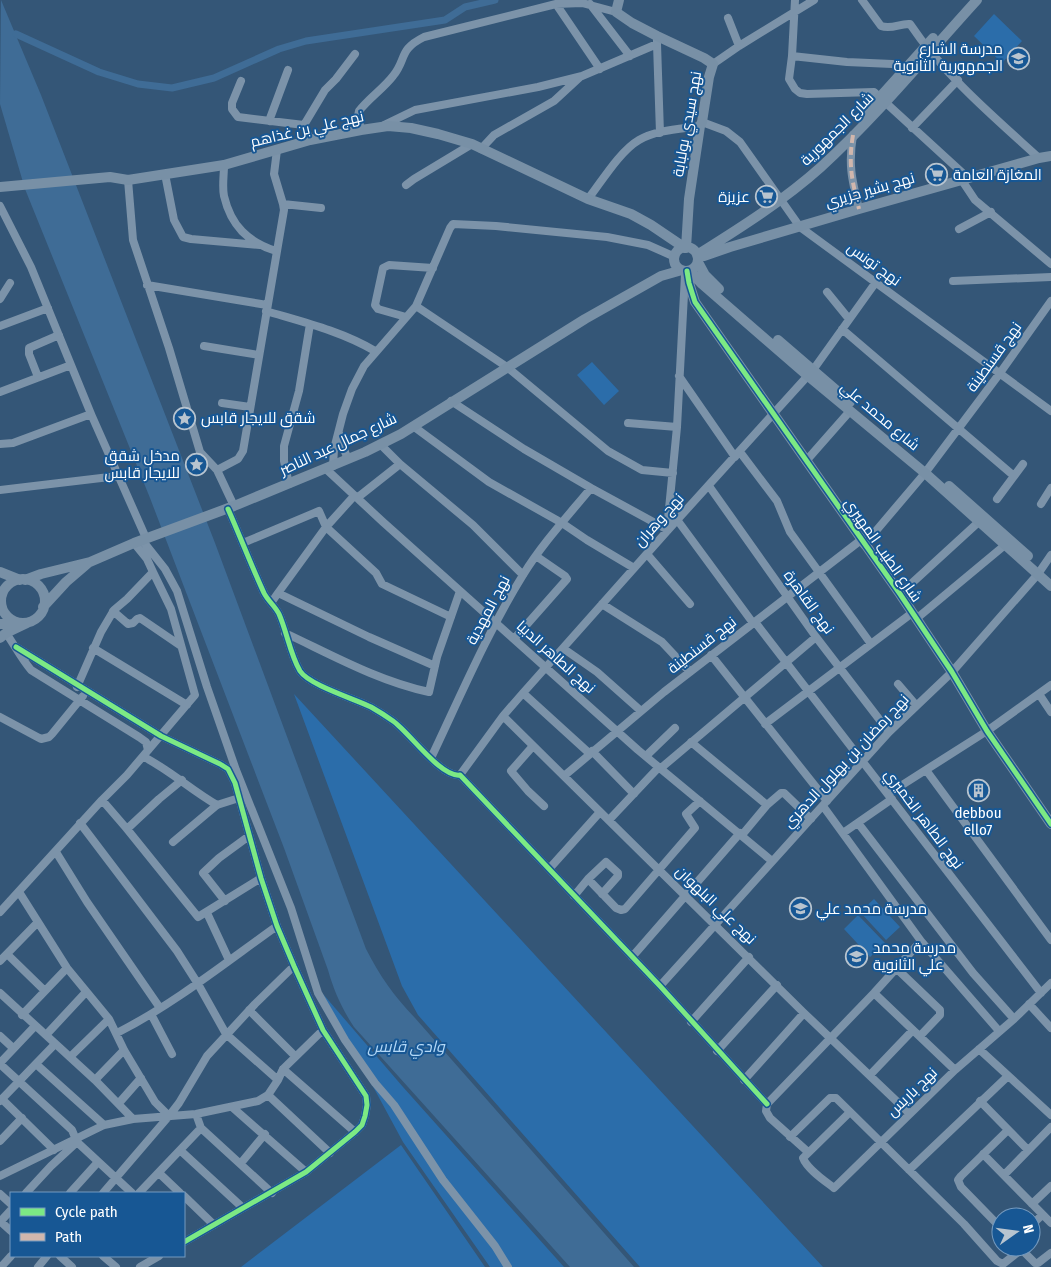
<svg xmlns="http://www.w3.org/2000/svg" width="1051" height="1267" font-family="'Fira Sans Condensed',Cairo,sans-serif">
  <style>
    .green { fill: #2b6daa }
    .water { fill: #3f6c96 }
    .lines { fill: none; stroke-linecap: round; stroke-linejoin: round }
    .canal { stroke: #3f6c96; stroke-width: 7 }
    .street { stroke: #7c93a9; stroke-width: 8 }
    .secondary { stroke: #7890a6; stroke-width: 10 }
    .quiet { stroke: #d1b7ad; stroke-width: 4; stroke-dasharray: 8 4; stroke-linecap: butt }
    .cycleway-casing { stroke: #175794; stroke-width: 8 }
    .cycleway { stroke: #7ce984; stroke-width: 5 }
    .labels { text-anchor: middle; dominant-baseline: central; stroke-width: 4; stroke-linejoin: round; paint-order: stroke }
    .poi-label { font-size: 15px; fill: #fff; stroke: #175794; text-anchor: start }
    .street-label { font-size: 15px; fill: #fff; stroke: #175794 }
    .water-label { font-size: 16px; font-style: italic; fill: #b3d8f7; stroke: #175794 }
  </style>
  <rect width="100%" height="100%" fill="#345677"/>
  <path class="green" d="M994,14L1022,41L1002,63L974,36Z
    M592,362L619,391L604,405L577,375Z
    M294,694L823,1267H640L418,1015L402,986Z
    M874,899L900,927L886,940L860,912Z
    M858,915L885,943L870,957L844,929Z
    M323,994L403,1087L564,1267H490L403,1142Z
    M401,1145L485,1267H241Z"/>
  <path class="water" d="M1,0L41,95L215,543L366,949C380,976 393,995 415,1018L634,1267H570L354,1027C342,1009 334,991 328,970L284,848L150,498L25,189L0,104Z"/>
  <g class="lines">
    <path class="canal" d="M16,34L99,72L138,84L172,88L214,78L279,49L306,41L445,20L465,7L495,0"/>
    <path class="street" d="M795,0L792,56L789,79L795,89L800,93L807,94L874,92L968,178
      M862,0L881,26C892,30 900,23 910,24C944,75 994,117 1039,158
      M556,4L600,69
      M590,4L630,56
      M728,18L739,46
      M657,44L660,133
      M792,56L847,62L892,64L898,65L903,71
      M713,64L739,46L814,0
      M241,81L232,103V109L238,117L304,125
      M269,121L288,70
      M702,122L726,131L740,142L800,227L1051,411
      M384,125L415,110L538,87L582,76L657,44V36
      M912,128L958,80
      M361,130L358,116L359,111C369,98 383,89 393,76C407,59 398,50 424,37L556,4L582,3L616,12
      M853,135C848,165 852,180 859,209
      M310,140L304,125L325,90L336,79L355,54
      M481,149L494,135L554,101L580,77
      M224,165C224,175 222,187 224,196C231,226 248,242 276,251
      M165,174L174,220L183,237L191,239L260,245
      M961,179L975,200L1051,264
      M128,180L133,240L169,348L200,452L217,470
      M406,185L414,179L472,144
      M588,199C602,181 620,151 639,140C656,130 680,129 700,126
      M283,204L321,208
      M0,206L31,267L91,414L146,538
      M959,229L991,212
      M953,281L1051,277
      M147,285L267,305
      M827,292L849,319
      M0,299L10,283
      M416,306L507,367L608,451L642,470L673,473
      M266,311C303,322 341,331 375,351
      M406,317L378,309L375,305L383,268L389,265L433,268
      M0,326L48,308
      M842,329L1014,476
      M204,346L259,355
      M679,376L735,457
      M38,377L29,354V348L59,335
      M0,392L71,365
      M451,401L524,449L591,488L668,530
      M222,403L250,407
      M628,423L677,427
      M413,426L489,482L562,523L587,540L634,568
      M339,433L340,440L348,459
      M0,444L13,443L91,414
      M380,444L400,464L473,525L523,575
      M740,452L777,501L790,532L871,644
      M806,461L850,411
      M333,466L334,449L343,414L352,389L364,366L416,306L450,228L453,224L496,226L607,237L648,245L675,257
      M326,469L383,522L638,750L772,861
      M289,484L284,461V446L299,391L310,324
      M709,486L816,637L889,732
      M0,490L118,476
      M357,498L400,464
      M997,499L1023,464
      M1041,504L1051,488
      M234,506L217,470L238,459L243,451L284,210L283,204L274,174L277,150
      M228,509C240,536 251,565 264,593C268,601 275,606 279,614C287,632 290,654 300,671C309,685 355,699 371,707C378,711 386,716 393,721C409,732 441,778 460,775L660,986L767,1104
      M678,521L753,623
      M672,525L668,519L677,427L685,275
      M142,540L165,569L177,591L207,687L236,770L291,908L318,993L345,1040L375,1083L394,1105L443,1180L495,1246L508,1267
      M243,543L319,511L326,527L376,573L382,584L451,617
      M864,545L925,473L1000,373L1051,301
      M647,554L690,604
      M278,593L326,527L354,496
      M900,594L983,518
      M271,603L278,593L369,637L435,666
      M602,604L662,642L690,672
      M113,611L128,624L133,623L137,619L140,618L181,646
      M916,619L1005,545
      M755,622L1041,993
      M6,633C15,646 21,658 31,670L139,737L146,742L148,750
      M285,633C332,655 378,681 429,692L437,657L460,591
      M514,639L567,579L565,576L536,556
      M16,647L161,736L220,764L228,769L235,783L261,878L277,926L294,966L323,1030L366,1096L367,1105L365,1116L362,1125L355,1132L306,1172L184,1242
      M93,648L187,705
      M564,649L597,672L641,711
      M711,655L827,801
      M898,684L916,705
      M77,687L101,632L114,610L127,599L153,572L147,559L134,543
      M523,693L589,753
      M1039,694L1051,712
      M503,716L804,1013L909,1113
      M0,717L41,739L49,737L52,734L83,696
      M765,724L912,613
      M691,742L767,805
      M533,746L511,771L528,791L544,806
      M592,751L634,794
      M646,756L675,728
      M144,757C171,771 191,790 217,805
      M431,758C460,697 487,633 523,575C542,544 567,517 591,488
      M661,768L816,637
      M926,770L1051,940
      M460,775L503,716L523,693L668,530L813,370L876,282
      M564,776L664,692L861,540
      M888,794L987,731L1051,685
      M102,800L127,829L198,917L261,878
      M823,806L921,941L999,1031
      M609,820L659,767
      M80,823L177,951L198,984L226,1034L278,1080
      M858,823L973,973L1014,1019
      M127,829L159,799L182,780
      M843,833L892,799
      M742,835L767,805L781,793H784L811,819
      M173,842L217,805L239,798
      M56,852L87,902L160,1008
      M549,869L600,812
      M588,879L606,862L618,873V876L602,894
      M19,892L67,968L109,1019L124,1050L155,1102L169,1116
      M574,896L588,879L616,908L621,910L625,909L695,828L686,814L700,801
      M225,901L203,873L219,858L249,836
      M0,912L102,800L127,775L195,695L171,609L153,572
      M207,913L229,960
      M7,954L45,991
      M632,957L740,833
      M0,961L38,922
      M896,968L940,1010V1015L920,1036
      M660,986L889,732L952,672L1038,574L1051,555
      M0,993L95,1080L133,1119
      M874,993L955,1070
      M1029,1004L1051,1028
      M249,1010L295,1056
      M151,1014L172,1054
      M22,1015L67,968
      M691,1022L749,957
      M117,1033C174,1004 225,963 277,926
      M46,1035L86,992
      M0,1036L13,1048
      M979,1049L1051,1115
      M717,1051L777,985
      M70,1057L109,1019
      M0,1063L35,1026
      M0,1064L72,1130L77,1142L132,1193
      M36,1064L104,1125
      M283,1069L355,1132
      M870,1075L913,1030
      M95,1080L124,1050
      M744,1080L804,1013
      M268,1095L330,1153
      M2,1099L54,1150
      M0,1101L55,1044
      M980,1101L1028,1150
      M119,1103L141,1078
      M232,1107L306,1172
      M850,1112L803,1158C807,1169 825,1181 834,1188L955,1070L1014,1019L1051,983
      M201,1128L272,1193
      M790,1137L830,1098H836L964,1224L997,1261L1003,1264L1022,1249
      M0,1141L22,1118
      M181,1151L243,1208
      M808,1152L770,1118L766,1111L767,1104L874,993L921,941
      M983,1154L1051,1223
      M241,1163L265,1134
      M909,1170L1008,1076
      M159,1173L180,1193
      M1004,1175L1051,1127
      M0,1176L104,1125L133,1119L196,1114L258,1101L268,1095L278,1080L283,1069L323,1030
      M26,1193L51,1166L77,1142
      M70,1193L98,1162
      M103,1193L169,1116L179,1103L207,1056L255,1004L294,966
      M139,1193L201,1128L196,1114
      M0,1194L11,1204
      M184,1196L214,1225
      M1032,1204L1051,1186
      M0,1222L11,1210
      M1,1222L11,1231
      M1031,1226L1042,1215
      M1001,1228L961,1187L958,1180L961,1176L1008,1130
      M1019,1247L1035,1263H1038L1051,1253
      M60,1256L72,1267
      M103,1256L116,1267
      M1,1267L11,1256
      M38,1267L47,1256
      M140,1267L159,1256"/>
    <path class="secondary" d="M619,0L616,12L632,23L657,36L704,58L713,64L709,77L702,122L700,126L689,199L686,248
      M861,118L933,38
      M0,187L110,177L128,180L224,165L310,140L361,130L388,126L411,128L438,134L472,144L588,199L631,214L651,225L685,248
      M674 259a12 12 0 1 1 24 0a12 12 0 1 1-24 0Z
      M697,255C740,228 783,201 821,167C877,116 926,56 977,0
      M704,256L730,247L859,209L1039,158L1051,156
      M698,262L705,275L719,289
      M687,271L689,283L695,302L900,594L952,672L987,731L1051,824
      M690,271L702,284L808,376L925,473L1051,586
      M778,340L850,402
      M949,486L1028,556
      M0,572L20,580
      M1 601a22 22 0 1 1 44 0a22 22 0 1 1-44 0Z
      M25,580L41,574L90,562L134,543L234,506L365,452L401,434L585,319L661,276L682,270
      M43,607L66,582L87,564
      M0,624L19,623
      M0,638L6,633L27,623"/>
    <path class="quiet" d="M853,135C848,165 852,180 859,209"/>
    <defs>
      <path id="cycleway" d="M687,271L689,283L695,302L900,594L952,672L987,731L1051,824
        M228,509C240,536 251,565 264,593C268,601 275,606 279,614C287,632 290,654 300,671C309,685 355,699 371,707C378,711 386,716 393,721C409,732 441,778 460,775L660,986L767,1104
        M16,647L161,736L220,764L228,769L235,783L261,878L277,926L294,966L323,1030L366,1096L367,1105L365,1116L362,1125L355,1132L306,1172L184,1242"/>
    </defs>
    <use href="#cycleway" class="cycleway-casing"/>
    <use href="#cycleway" class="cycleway"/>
  </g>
  <defs>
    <symbol id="school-ring" viewBox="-11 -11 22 22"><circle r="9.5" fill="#175794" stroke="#b8c4cf" stroke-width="1.5"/><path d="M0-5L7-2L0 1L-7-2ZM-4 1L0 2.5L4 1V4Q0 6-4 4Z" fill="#b8c4cf"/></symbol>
    <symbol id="supermarket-ring" viewBox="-11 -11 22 22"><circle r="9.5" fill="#175794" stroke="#b8c4cf" stroke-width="1.5"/><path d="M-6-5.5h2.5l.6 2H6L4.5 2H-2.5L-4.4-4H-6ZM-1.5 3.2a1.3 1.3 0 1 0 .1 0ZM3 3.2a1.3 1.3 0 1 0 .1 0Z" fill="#b8c4cf"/></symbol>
    <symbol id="sight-ring" viewBox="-11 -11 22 22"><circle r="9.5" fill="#175794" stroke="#b8c4cf" stroke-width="1.5"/><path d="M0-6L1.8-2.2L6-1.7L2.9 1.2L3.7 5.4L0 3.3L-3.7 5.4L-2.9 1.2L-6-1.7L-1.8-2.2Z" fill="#b8c4cf"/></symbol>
    <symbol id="building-ring" viewBox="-11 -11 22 22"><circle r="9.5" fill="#175794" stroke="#b8c4cf" stroke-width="1.5"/><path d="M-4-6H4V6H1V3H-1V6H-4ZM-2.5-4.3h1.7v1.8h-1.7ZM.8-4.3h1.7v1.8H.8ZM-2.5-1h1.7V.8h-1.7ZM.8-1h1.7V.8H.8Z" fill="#b8c4cf"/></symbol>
  </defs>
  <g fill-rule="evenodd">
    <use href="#school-ring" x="1006" y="46" width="25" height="25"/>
    <use href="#supermarket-ring" x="924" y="162" width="25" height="25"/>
    <use href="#supermarket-ring" x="754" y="184" width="25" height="25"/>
    <use href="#sight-ring" x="172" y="406" width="25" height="25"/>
    <use href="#sight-ring" x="184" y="452" width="25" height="25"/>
    <use href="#building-ring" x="966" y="778" width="25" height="25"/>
    <use href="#school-ring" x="788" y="896" width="25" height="25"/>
    <use href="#school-ring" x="844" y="944" width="25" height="25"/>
  </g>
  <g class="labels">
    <g class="poi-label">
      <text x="1003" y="49" text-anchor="end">مدرسة الشارع<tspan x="1003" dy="17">الجمهورية الثانوية</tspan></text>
      <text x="953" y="175">المغازة العامة</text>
      <text x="750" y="197" text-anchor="end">عزيزة</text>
      <text x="201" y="418">شقق للايجار قابس</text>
      <text x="180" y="456" text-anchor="end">مدخل شقق<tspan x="180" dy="17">للايجار قابس</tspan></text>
      <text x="978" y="813" text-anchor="middle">debbou<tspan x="978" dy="17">ello7</tspan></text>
      <text x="816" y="909">مدرسة محمد علي</text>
      <text x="873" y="948">مدرسة محمد<tspan x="873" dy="17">علي الثانوية</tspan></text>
    </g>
    <g class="street-label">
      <text transform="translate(687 124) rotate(-80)">نهج سيدي بولبابة</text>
      <text transform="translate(307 129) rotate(-13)">نهج علي بن غذاهم</text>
      <text transform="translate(837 129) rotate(-45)">شارع الجمهورية</text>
      <text transform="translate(870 190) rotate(-16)">نهج بشير جزيري</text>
      <text transform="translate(874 264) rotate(36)">نهج تونس</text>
      <text transform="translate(994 357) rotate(-54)">نهج قسنطينة</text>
      <text transform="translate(880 416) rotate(40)">شارع محمد علي</text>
      <text transform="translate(338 444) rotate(-25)">شارع جمال عبد الناصر</text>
      <text transform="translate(659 520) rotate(-48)">نهج وهران</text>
      <text transform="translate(883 550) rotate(55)">شارع الطيب المهيري</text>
      <text transform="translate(809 602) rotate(54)">نهج القاهرة</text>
      <text transform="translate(488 610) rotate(-62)">نهج المهدية</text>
      <text transform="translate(702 645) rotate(-38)">نهج قسنطينة</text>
      <text transform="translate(556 657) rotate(42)">نهج الطاهر الدبيا</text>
      <text transform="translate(846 761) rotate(-47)">نهج رمضان بن بهلول الدهري</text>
      <text transform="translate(924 819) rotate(53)">نهج الطاهر الخميري</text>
      <text transform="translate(716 905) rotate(44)">نهج علي البلهوان</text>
      <text transform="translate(912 1092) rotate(-44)">نهج باريس</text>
    </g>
    <g class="water-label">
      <text x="406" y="1046">وادي قابس</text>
    </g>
  </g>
  <rect x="10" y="1192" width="175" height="65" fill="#175794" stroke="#749abf"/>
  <rect x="20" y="1208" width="25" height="8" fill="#7ce984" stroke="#749abf"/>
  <text x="55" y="1217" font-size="15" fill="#ffffff">Cycle path</text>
  <rect x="20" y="1233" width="25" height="8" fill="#d1b7ad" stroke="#749abf"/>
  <text x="55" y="1242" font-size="15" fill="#ffffff">Path</text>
  <g transform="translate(1016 1232) rotate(76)"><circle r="24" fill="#175794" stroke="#749abf"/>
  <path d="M0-4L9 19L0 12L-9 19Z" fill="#b8c4cf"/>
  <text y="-8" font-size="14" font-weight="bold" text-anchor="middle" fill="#ffffff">N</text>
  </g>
</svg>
